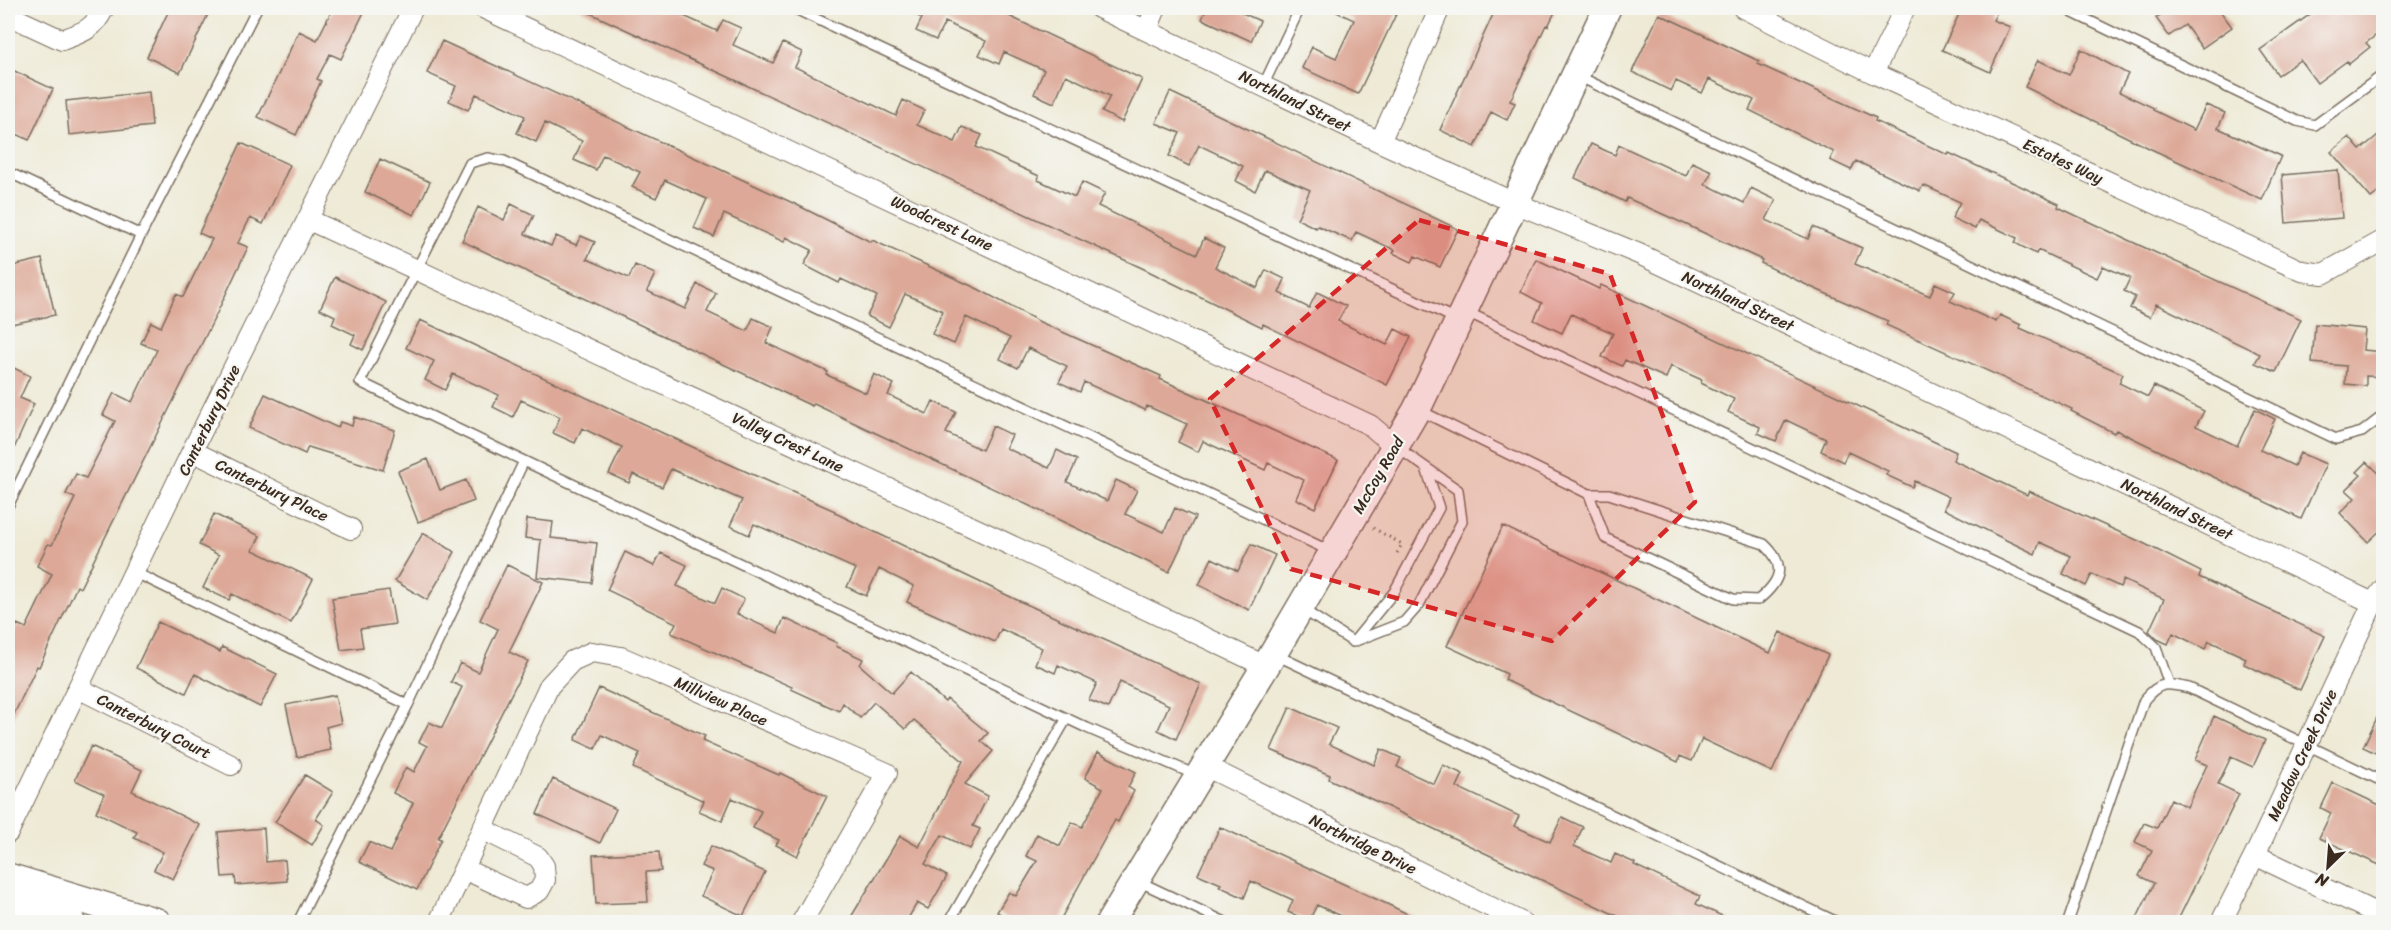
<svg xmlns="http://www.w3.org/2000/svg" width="2391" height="930" font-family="Sriracha,sans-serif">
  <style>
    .building { fill: #dda897 }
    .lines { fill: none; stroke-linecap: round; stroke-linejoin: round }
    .lane-casing { stroke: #7a6d5e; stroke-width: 12 }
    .street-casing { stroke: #7a6d5e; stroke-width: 22 }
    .secondary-casing { stroke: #7a6d5e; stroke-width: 30 }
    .highway-casing { stroke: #7a6d5e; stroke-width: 36 }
    .path { stroke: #7a6d5e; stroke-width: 3; stroke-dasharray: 1.5 4.5; stroke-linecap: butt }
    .lane { stroke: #fff; stroke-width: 9 }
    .street { stroke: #fff; stroke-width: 20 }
    .secondary { stroke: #fff; stroke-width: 27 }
    .highway { stroke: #fff; stroke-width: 33 }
    .marked { fill: #d62828; fill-opacity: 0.2; stroke: #d62828; stroke-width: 4.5; stroke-dasharray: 12 8; stroke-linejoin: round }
    .labels { text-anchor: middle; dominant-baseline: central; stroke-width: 4.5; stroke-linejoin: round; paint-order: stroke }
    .street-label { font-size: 16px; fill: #3b2a1e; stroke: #f6f6f2 }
  </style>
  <rect width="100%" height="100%" fill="#f6f6f2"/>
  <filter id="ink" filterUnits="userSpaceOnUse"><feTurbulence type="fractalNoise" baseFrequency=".0167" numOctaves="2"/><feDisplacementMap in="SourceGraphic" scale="12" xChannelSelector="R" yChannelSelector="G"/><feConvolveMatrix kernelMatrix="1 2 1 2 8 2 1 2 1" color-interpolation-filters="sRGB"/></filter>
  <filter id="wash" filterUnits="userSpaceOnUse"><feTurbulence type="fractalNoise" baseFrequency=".008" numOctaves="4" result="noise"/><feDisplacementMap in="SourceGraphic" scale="24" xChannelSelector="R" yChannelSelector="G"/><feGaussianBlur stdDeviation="1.35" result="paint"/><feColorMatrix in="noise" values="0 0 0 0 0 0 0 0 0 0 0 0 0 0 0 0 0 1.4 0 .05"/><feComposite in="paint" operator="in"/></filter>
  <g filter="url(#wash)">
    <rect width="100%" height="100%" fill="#eeead6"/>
    <g id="blocks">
      <path class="building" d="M170,8H211L180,73L147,57Z
        M333,8H366L341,59L330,54L317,79L321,81L296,135L258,117L299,31L317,40Z
        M579,8H666L717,31L723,20L741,28L733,45L773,63L783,43L802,52L795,67L896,116L903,100L924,110L917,125L955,142L962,127L982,135L976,147L1039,176L1038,180L1075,197L1082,182L1105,193L1098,206L1197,254L1204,238L1224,248L1215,267L1257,288L1266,270L1285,279L1279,293L1309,308L1317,292L1346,306L1338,321L1387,345L1395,329L1411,337L1387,385L1263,324L1262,327L1142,268Z
        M900,8H992L1142,79L1122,122L1102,112L1110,96L1066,75L1054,103L1034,94L1044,70L1004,52L999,64L979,55L986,41L945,22L936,40L916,31L922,18Z
        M1207,8H1245L1242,13L1260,21L1251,41L1202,19Z
        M1328,8H1399L1358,94L1302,68L1312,47L1336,58L1354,20Z
        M1496,8H1557L1548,26L1546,25L1510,101L1515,103L1507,120L1491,112L1475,147L1440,130Z
        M1962,8H1999L1993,20L2010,27L1990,72L1942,50Z
        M2171,8H2218L2232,27L2202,48L2185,25L2169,36L2156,18Z
        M2319,8H2377L2384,16V29L2366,43L2370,47L2349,64L2347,61L2317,83L2300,60L2278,75L2260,50Z
        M1659,14L1759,61L1758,64L1876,118L1875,121L1948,155L1949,153L2059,204L2058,207L2117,235L2301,319L2276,372L2255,363L2260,354L2156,304L2150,317L2130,308L2135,297L2124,291L2130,278L2103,266L2097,278L2038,250L2036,254L2015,243L2017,238L1979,220L1975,229L1952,218L1960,202L1923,185L1920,191L1856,161L1851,170L1830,160L1834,152L1749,110L1754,100L1709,79L1702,93L1676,81L1671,91L1632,72Z
        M442,41L795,204L871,242L872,240L978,289L1040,322L1161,376L1160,379L1338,460L1315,508L1296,499L1304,480L1268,463L1265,470L1203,441L1198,452L1178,442L1187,424L1147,406L1145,410L1084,382L1080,392L1059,382L1067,366L1028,348L1018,368L1000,359L1010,338L966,317L954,344L932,334L943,311L905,294L889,327L867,316L877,296L841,279L839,283L804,265L812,250L786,237L784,242L724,214L714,237L694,228L707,199L665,180L656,198L632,187L640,172L603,155L596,170L574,160L582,141L545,123L536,142L517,133L525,116L476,94L468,110L449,101L456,86L427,73Z
        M2081,49L2128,74L2119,92L2154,108L2153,110L2194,130L2206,105L2225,113L2218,128L2281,156L2262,200L2151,149L2025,87L2038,60L2069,75Z
        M8,68L53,89L29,140L8,130Z
        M149,92L152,126L69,135L66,101Z
        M1170,92L1458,229L1440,267L1415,256L1412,262L1393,253L1395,250L1356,232L1352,241L1318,226L1316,228L1297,219L1310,190L1265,170L1255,191L1236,181L1243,166L1199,145L1189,166L1169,156L1180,133L1156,123Z
        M2384,130V188L2371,198L2331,152L2349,137L2360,150Z
        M241,143L290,165L263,224L250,218L238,243L248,247L217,313L80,588L77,586L39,667L37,666L8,727V644L17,624L26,628L52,574L37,566L48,544L52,545L75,498L66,494L76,474L86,478L115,421L103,415L114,393L132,402L157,350L141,343L151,322L161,327L176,294L183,297L212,239L199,233Z
        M1591,144L1615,155L1619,145L1686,176L1692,162L1712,171L1705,184L1744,203L1751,188L1776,200L1766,220L1808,239L1813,227L1862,248L1855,264L1930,296L1935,283L1955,292L1950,301L1996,322L2000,315L2021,325L2020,328L2123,374L2119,383L2148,397L2154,386L2204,411L2196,426L2237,446L2255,409L2275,419L2260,450L2294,466L2300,453L2326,464L2301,519L2116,430L2114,433L2071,411L2072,409L1886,325L1888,321L1811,287L1761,263L1762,260L1687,225L1627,198L1625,202L1575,178Z
        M380,159L430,182L414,215L365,192Z
        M2338,170L2342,218L2286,223L2282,175Z
        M511,204L534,215L525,234L551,246L556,236L576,245L581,236L595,242L587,259L629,278L635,265L655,274L647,291L685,309L697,284L716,293L707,312L747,331L753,318L773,327L766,343L828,372L827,375L866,393L874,374L894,384L888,395L927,414L933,401L956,412L946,433L982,450L993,426L1012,435L1006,448L1049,468L1057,450L1077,460L1067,482L1107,501L1116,480L1137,490L1125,514L1164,532L1175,508L1195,517L1169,572L882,436L814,404L812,406L462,241L478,207L504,220Z
        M42,259L55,315L11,324L8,309V267Z
        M1536,259L1599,289L1601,285L1956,452L1953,460L2027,495L2029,491L2141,542L2201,572L2199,577L2325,636L2300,690L2244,664L2246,658L2209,641L2205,649L2173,633L2168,644L2157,639L2149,631L2164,599L2123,580L2120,587L2092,574L2086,586L2063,574L2071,556L2040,542L2035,554L2006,540L1944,509L1949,497L1915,481L1912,487L1886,475L1888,471L1848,452L1843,462L1821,451L1826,439L1786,420L1776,441L1758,433L1760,427L1728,412L1734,399L1701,383L1702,380L1671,366L1666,378L1625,360L1622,366L1602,357L1613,333L1571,314L1562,333L1534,320L1542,303L1521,292Z
        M335,277L386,302L363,350L351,344L355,335L332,324L335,316L320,309Z
        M420,320L727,463L835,511V513L1015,599L1201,684L1176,739L1158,730L1169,705L1120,682L1108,708L1089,700L1097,683L1058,665L1055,673L1035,664L1042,648L1001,629L995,642L907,602L914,586L879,569L866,596L847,587L856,569L754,524L749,535L730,526L742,500L671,469L662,487L633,474L629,483L609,474L622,447L582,428L575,443L553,433L560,417L521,400L513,417L493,407L499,395L453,374L445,390L425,380L434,361L406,348Z
        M2315,324L2365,329L2363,350L2384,352V377L2366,376V386L2345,384L2346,366L2312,363Z
        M8,365L30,376L20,398L34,404L8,462Z
        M265,394L338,428L340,422L352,426L354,417L395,430L383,470L308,447L305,454L249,428Z
        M428,459L440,490L466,480L474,501L418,522L398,471Z
        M2367,462L2384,478V527L2368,542L2340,513L2355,498L2346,490L2361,475L2357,472Z
        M214,514L260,536L253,550L313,579L291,623L232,594L229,600L203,588L219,555L199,545Z
        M527,519L553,522L551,538L597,543L592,583L537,577L541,540L525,538Z
        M1503,526L1770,653L1780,632L1828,655L1772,772L1702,739L1692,761L1680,756L1678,762L1505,680L1507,674L1447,646Z
        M423,533L455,552L427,600L395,581Z
        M1251,544L1275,555L1249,610L1199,585L1212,558L1238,571Z
        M625,552L654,566L661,553L687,565L677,586L715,603L722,588L744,599L737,614L778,633L784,618L837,643L836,646L863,659L860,665L892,693L911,672L945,702L947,699L988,733L981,741L993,751L965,784L988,796L973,826L980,829L970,849L942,835L925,864L947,876L928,909L917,903L906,922H848L900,836L919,847L963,761L914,720L905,729L874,702L860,718L843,703L839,711L791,689L792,687L671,633L676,623L607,590Z
        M507,565L543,582L509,652L528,661L438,838L441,839L417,890L359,862L369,842L390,852L413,803L393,793L406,767L414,772L427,746L419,742L429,722L442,728L462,687L451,682L460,663L478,672L498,629L480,620Z
        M389,590L395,624L360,629L363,647L341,650L332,598Z
        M158,622L220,652L222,647L277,674L260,707L195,674L186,693L136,668Z
        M599,688L705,736L702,741L779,775L780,773L827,796L797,856L776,845L779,840L753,828L761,811L732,798L722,821L699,811L704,801L633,768L640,753L602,735L595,749L575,740Z
        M335,695L341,723L326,727L331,750L297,757L286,705Z
        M2384,703V757L2363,747Z
        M1290,707L1337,728L1329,744L1374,765L1381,749L1401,758L1397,767L1434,784L1443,765L1463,774L1457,787L1519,816L1514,826L1550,842L1562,817L1583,827L1574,846L1611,863L1615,854L1635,863L1634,865L1700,896L1696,904L1735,922H1630L1329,779L1330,775L1271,750Z
        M2214,716L2265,740L2253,767L2231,757L2218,784L2239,794L2177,922H2135L2154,883L2139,876L2152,850L2135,842L2144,823L2157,828L2171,799L2187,807L2207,765L2195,760Z
        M91,746L142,770L132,791L200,825L173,879L154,870L163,852L134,838L137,832L96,812L104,794L75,780Z
        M1098,752L1136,772L1128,787L1134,791L1118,822L1115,820L1059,922H1014L997,912L1009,892L1016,896L1037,861L1026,856L1037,834L1060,846L1072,822L1082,827L1103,788L1085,778Z
        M305,775L333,792L316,819L324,825L312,845L275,822Z
        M553,779L616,809L600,843L537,814Z
        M2333,783L2384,807V867L2319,838L2331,813L2321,808Z
        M1220,827L1389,905L1424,922H1355L1317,905L1309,921L1288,912L1293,900L1251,881L1244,898L1219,886L1221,884L1198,874Z
        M264,828L266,862L285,860L287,881L236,885L235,876L222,877L218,832Z
        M711,846L765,872L743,916L701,896L713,871L701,866Z
        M659,852L661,871L646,872L648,902L596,904L593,855Z"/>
    </g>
  </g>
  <g filter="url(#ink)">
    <use href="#blocks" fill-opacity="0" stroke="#7a6d5e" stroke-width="1.5"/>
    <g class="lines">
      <defs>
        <path id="lane" d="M793,8L1458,320
          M2069,8L2071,12L2297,121L2315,125L2384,74
          M1578,76L2336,439L2362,432L2384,415
          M1263,86L1300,8
          M8,172L141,235
          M1467,312L2139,631L2156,647L2169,684
          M1419,410L1589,494H1609L1764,544C1788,566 1780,582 1758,600L1733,599L1605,538L1589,494
          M524,461L360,382L470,163L488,158L504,161L1332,552
          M8,506L141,235L257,8
          M134,572L408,705
          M1302,609L1353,642
          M1355,640L1394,592L1439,508L1426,468
          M1353,642L1404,622L1419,605L1462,521L1458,490L1398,448
          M1276,655L1837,922
          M1138,881L1225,922
          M298,922L408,705L524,461L1087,728L1196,775
          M949,922L1067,718
          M2068,922L2144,700C2160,681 2166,683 2189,688L2384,782"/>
        <path id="street" d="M483,8L1370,425L1395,446
          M1099,8L1380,142L1515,203L1639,254L2373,603
          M1743,8L1873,73L2302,271L2323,274L2384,240
          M8,15L62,40C84,32 94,29 104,8
          M1147,30L1156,8
          M1873,73L1905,8
          M1380,142L1440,8
          M309,220L985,533L1265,666
          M192,451L351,529
          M78,688L231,765
          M1205,766L1521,922
          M8,833L192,451L413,8
          M2255,855L2384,917
          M464,869L526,898L539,891L545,880L544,866L538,857L482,829
          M439,922L549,686L572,661L592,652L621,657L887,773L802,922
          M2221,922L2255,855L2373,603L2384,588"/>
        <path id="secondary" d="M8,877L157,922
          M1110,922L1273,654L1417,409L1607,8"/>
        <path id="highway" d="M8,897L68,922"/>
      </defs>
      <use href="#lane" class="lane-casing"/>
      <use href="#street" class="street-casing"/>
      <use href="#secondary" class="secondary-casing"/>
      <use href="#highway" class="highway-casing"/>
      <path class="path" d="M1373,528L1402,544L1397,553"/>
      <use href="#lane" class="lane"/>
      <use href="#street" class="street"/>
      <use href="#secondary" class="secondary"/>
      <use href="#highway" class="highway"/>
    </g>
  </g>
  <path class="marked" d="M1419,220L1610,274L1695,502L1552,641L1291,569L1210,399Z"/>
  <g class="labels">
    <g class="street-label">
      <text transform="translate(1295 101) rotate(26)">Northland Street</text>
      <text transform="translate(2063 161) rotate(25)">Estates Way</text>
      <text transform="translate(942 223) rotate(25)">Woodcrest Lane</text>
      <text transform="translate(1738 301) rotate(25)">Northland Street</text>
      <text transform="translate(209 420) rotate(-64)">Canterbury Drive</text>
      <text transform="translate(788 442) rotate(25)">Valley Crest Lane</text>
      <text transform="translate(1378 475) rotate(-60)">McCoy Road</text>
      <text transform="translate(272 490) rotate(26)">Canterbury Place</text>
      <text transform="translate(2177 509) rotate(26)">Northland Street</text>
      <text transform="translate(721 701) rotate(24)">Millview Place</text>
      <text transform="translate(154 726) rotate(27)">Canterbury Court</text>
      <text transform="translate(2302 755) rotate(-65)">Meadow Creek Drive</text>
      <text transform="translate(1363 844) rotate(26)">Northridge Drive</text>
    </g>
  </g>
  <rect width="2391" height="930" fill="none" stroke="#f6f6f2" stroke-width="30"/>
  <g transform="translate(2328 867) rotate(205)" stroke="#f6f6f2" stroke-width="4.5" paint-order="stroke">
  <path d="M0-4.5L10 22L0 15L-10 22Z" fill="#3b2a1e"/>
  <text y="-9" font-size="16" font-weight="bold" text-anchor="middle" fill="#3b2a1e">N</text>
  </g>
</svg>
